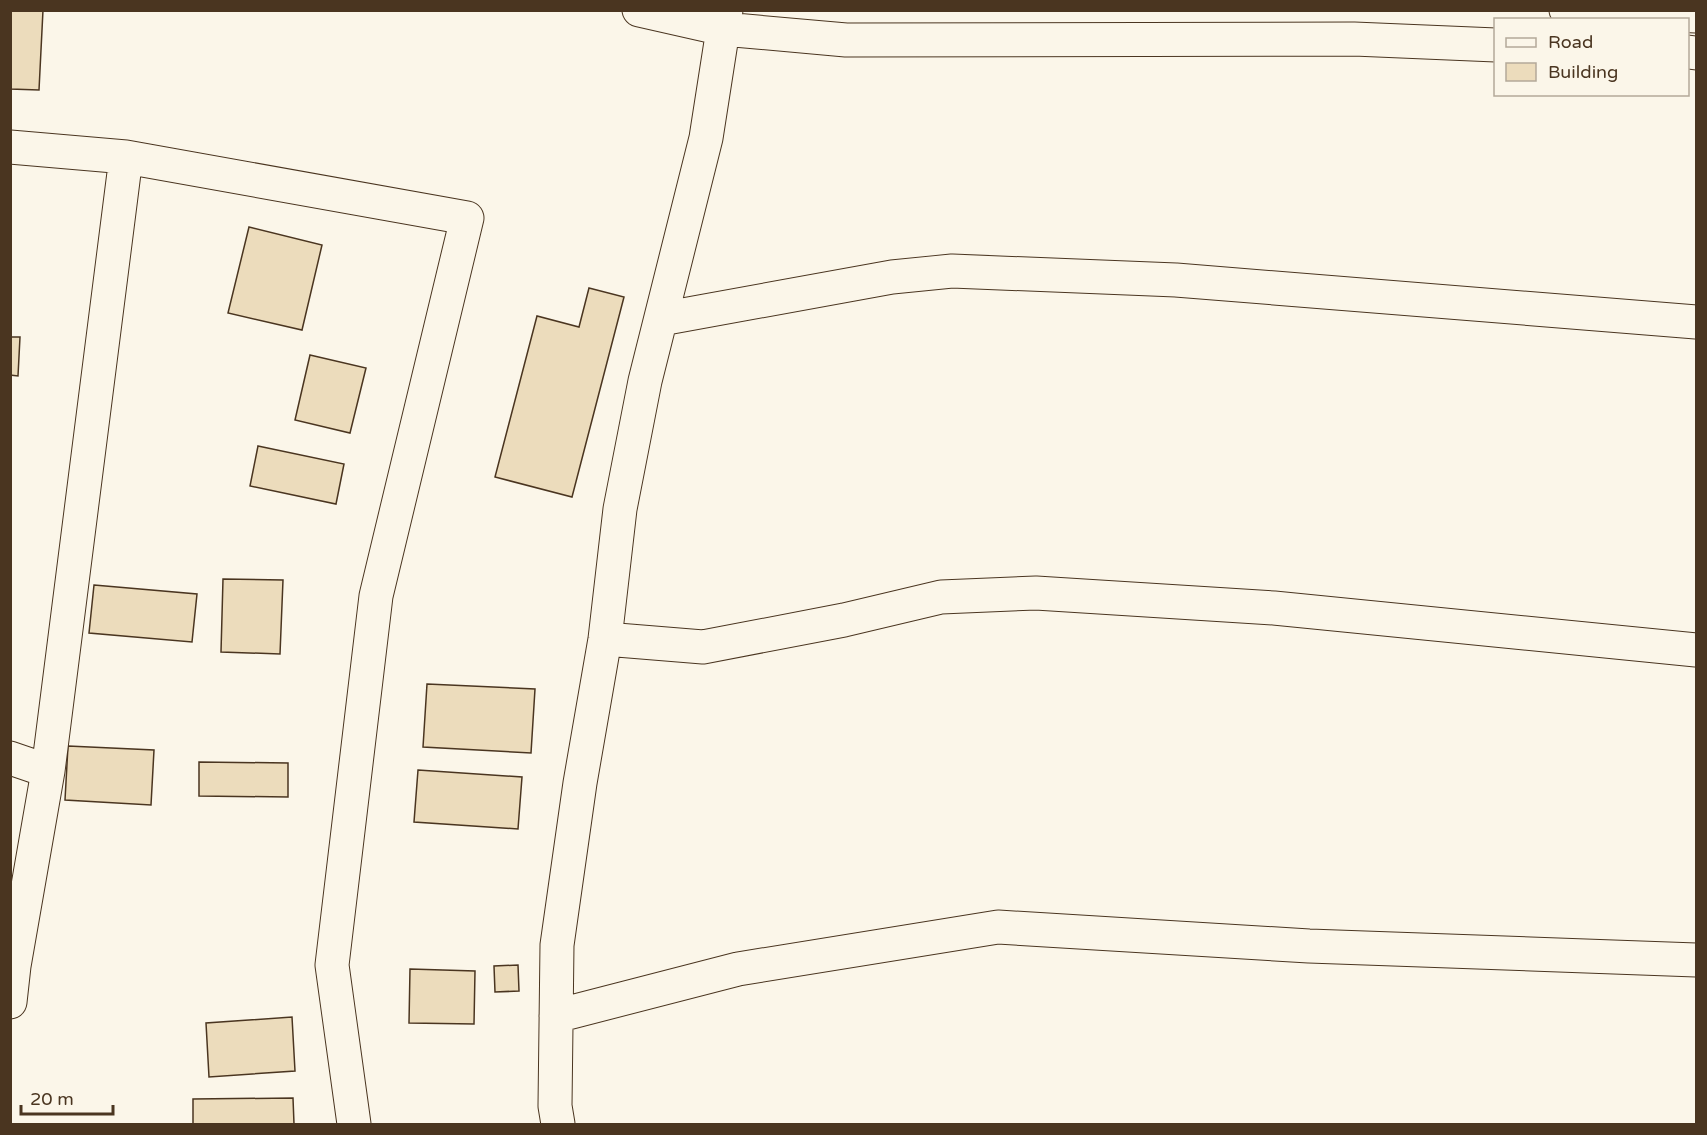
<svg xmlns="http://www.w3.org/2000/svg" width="1707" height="1135" font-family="'Varela Round',sans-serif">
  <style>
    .building { fill: #ecdcbc; stroke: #4a3520; stroke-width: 1.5 }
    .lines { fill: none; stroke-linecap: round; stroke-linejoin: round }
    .minor-casing { stroke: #4a3520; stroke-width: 35 }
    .minor { stroke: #fbf6e9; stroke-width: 33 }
  </style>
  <rect width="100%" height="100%" fill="#fbf6e9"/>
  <path class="building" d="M10,10H43L39,90L10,89Z
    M249,227L322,245L302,330L228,313Z
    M589,288L624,297L572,497L495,477L537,316L579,327Z
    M10,337H20L18,376L10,375Z
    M310,355L366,368L350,433L295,420Z
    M258,446L344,464L336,504L250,486Z
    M223,579L283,580L280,654L221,652Z
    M94,585L197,594L192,642L89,633Z
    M427,684L535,689L531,753L423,747Z
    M68,746L154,750L151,805L65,800Z
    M199,762L288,763V797L199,796Z
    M418,770L522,777L518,829L414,822Z
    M518,965L519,991L495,992L494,966Z
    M410,969L475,971L474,1024L409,1023Z
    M292,1017L295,1071L209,1077L206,1023Z
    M293,1098L294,1124H193V1099Z"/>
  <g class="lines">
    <defs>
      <path id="minor" d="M639,10L723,29L846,40L1354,39L1496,45
        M1566,10L1696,16
        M1688,52L1696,53
        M10,147L126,157L467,218L376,596L332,965L354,1124
        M661,319L892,277L952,271L1176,280L1696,322
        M605,639L703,647L844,620L941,597L1036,593L1274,608L1696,650
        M10,758L48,771
        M10,1002L14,966L48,771L126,157
        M556,1016L738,969L998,927L1309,946L1696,960
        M558,1124L555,1106L557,945L580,783L605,639L620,509L645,381L706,138L726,10"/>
    </defs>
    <use href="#minor" class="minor-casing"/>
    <use href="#minor" class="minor"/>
  </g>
  <rect width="1707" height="1135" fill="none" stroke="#4a3520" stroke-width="24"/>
  <rect x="1494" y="18" width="195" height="78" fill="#fbf6e9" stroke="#b4a999" stroke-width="1.5"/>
  <rect x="1506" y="38" width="30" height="9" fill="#fbf6e9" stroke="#b4a999" stroke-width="1.5"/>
  <text x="1548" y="48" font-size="18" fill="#4a3520">Road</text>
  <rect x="1506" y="63" width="30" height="18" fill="#ecdcbc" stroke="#b4a999" stroke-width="1.5"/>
  <text x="1548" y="78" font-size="18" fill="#4a3520">Building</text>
  <path d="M21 1105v9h92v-9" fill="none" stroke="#4a3520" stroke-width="3"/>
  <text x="30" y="1105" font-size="18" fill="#4a3520" stroke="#fbf6e9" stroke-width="4.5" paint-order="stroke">20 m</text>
</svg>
